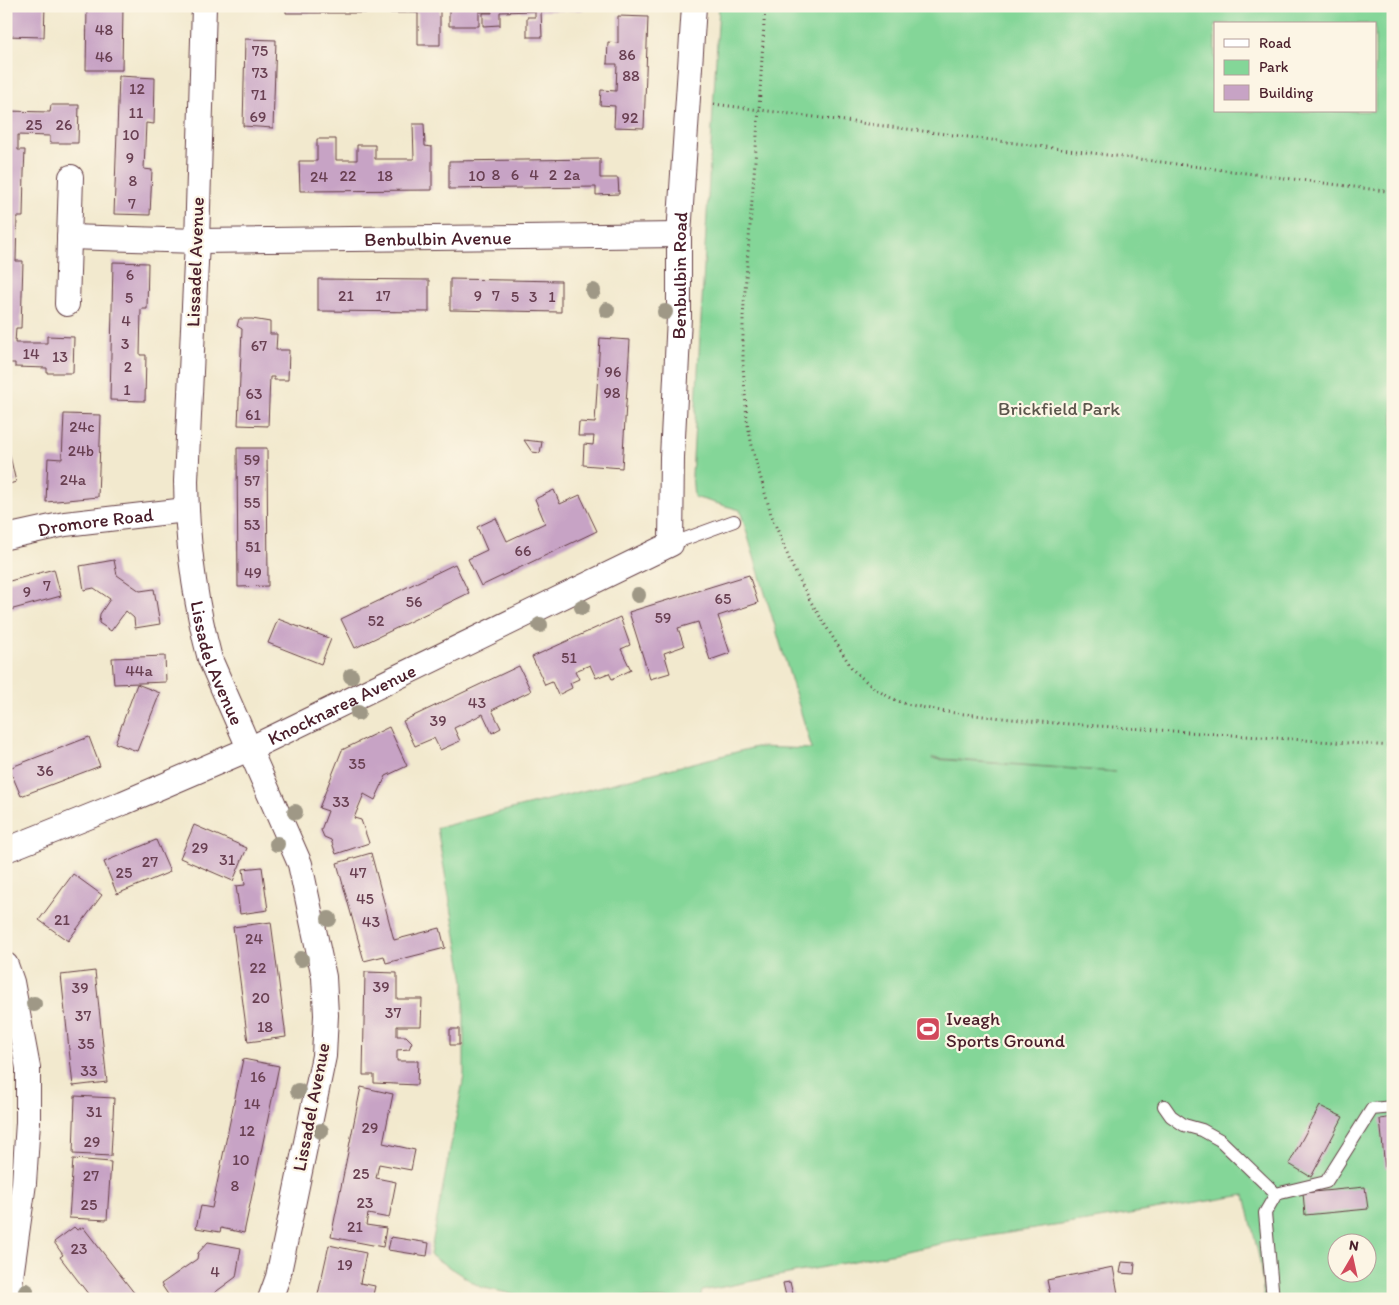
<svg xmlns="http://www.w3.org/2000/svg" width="1399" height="1305" font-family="Itim,sans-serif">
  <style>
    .green { fill: #84d698; stroke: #677a62; fill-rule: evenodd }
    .building { fill: #c7a3c5 }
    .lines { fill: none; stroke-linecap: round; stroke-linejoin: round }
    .service-casing { stroke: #633d43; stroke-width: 14 }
    .minor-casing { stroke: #633d43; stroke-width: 26 }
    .path { stroke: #633d43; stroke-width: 3; stroke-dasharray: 1 4; stroke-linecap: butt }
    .service { stroke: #fff; stroke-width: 12 }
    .minor { stroke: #fff; stroke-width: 24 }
    .tree { fill: #9f9886 }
    .labels { text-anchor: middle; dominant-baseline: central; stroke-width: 4.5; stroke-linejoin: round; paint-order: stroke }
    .number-label { font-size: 16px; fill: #694052 }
    .street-label { font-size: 19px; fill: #4a1f2b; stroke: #fcf5e5 }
    .park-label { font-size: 19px; fill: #5b564c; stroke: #fcf5e5 }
    .poi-label { font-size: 19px; fill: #4a1f2b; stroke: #fcf5e5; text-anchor: start }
  </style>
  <rect width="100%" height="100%" fill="#fcf5e5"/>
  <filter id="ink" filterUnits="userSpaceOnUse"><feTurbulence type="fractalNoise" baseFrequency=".02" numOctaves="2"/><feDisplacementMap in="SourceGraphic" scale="10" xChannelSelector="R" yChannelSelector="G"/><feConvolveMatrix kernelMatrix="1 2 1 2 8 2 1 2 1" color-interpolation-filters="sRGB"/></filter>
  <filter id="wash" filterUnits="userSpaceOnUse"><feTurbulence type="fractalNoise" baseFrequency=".0096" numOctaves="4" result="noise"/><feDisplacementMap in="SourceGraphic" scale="20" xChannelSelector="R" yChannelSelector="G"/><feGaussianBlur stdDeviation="1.12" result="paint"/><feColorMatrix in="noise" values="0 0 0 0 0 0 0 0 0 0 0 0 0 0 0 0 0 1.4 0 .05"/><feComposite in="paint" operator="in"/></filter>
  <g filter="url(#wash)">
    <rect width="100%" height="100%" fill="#f2e9ce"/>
    <path class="green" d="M719,6H1393V1299H1264L1260,1262L1245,1195L1087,1221L956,1241L702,1291L700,1299H535L480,1287L430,1255L464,1076V981L437,828L756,747L812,749L740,510L694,497L692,475ZM1215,24H1375V111H1215ZM932,759V758L1116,772ZM1336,1242H1366V1272H1336Z"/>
    <g id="blocks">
      <path class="building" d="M6,6H45L44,37L6,36Z
        M87,6H123L122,70H86Z
        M286,6H440V45H418V13H286Z
        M449,6H583V10L541,11L542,37H527V17H535V11L500,12V25L483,26V13H492V12H479V26H449Z
        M618,16L648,17L644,128L614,127L615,106L600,105L601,90L616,91L617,64H607L608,42L618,43Z
        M245,39L276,40L273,128L243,126Z
        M119,76L155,78L154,124L146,123L144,169L152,170L150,215L114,214Z
        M51,105H79L78,143H50V136L18,135V150H25L24,173L23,217H17L16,261H23L21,328H16L15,343H47V336L74,337L73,373H47V368L15,367V363H6V111L50,112Z
        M413,124H424L425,146L432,147V190L300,191L299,161H317V139H336V160H357V145H375V159H414Z
        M600,159V178H618L619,194L596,195V187L449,189V161Z
        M113,262L148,263L147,309H141L140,355H146L145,401L110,400Z
        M318,279L429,280V312L318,311Z
        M450,279L561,281V312L450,310Z
        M239,319H252L270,322V334H277L276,350H289L288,380H274V377H270L268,426L238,425L242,329L237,326Z
        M600,338L630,340L622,468L583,465L584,444L593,445L594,436H578L579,422L595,423Z
        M64,414L101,415L98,497L46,502L48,458L62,459Z
        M524,440L542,442L540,453L532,452Z
        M6,447H8L16,482L6,485Z
        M237,448H267L268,586L238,587Z
        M554,490L560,504L580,495L597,531L481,586L468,559L487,550L477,527L496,518L507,541L545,523L535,499Z
        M114,560L117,575L140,591L154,589L160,624L135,628L134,618L126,611L111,631L99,623L100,614L110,599L94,588L84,590L80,566Z
        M455,564L469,593L355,648L341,619Z
        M54,569L61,596L6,611V582Z
        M749,575L758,603L718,616L730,653L710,660L698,622L678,628L684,646L664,653L670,673L650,679L629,612Z
        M620,617L630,645L621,649L631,670L612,679L609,673L596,678L590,665L575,671L579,679L570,683L572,688L558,695L552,682L545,685L532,657Z
        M278,619L331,639L321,664L268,643Z
        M165,656L166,682L114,684L112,658Z
        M519,666L531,691L492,710L501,728L492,733L483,714L454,728L460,741L440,750L434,738L415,746L403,721Z
        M137,684L160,693L137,751L115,743Z
        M389,727L407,766L386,776L375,800L364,794L354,818L361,820L369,843L336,854L331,840L324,837L321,830L328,811L319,808L342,750Z
        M89,737L100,766L21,796L9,768Z
        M194,825L247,848L233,881L180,858Z
        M156,840L170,872L117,894L104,862Z
        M371,853L394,940L440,928L445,948L386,963L384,956L364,961L337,863Z
        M262,867L268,910L240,914L236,886L245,885L243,869Z
        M73,874L102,895L68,941L39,920Z
        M271,922L286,1037L248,1042L233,927Z
        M95,971L107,1082L73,1086L61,975Z
        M365,972L397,973V999H422L421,1026H397V1036H406L412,1042L409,1049L397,1050V1061H418L417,1085L374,1083V1075H363Z
        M450,1029H459V1045H450Z
        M243,1059L279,1066L244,1233L221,1228L220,1232L196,1228L201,1206L212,1208Z
        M361,1087L393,1094L383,1143L415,1150L411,1170L379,1164L376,1178L396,1182L389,1218L368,1214L366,1225L386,1228L383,1247L331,1237Z
        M75,1096L114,1098L111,1156L73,1154Z
        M1320,1106L1343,1117L1311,1177L1289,1164Z
        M1393,1117V1167L1385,1168L1380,1119Z
        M73,1159L111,1162L107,1220L69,1218Z
        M1365,1187L1368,1209L1305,1215L1303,1193Z
        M74,1227L77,1230L83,1227L135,1294L129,1299H113L110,1296L106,1299H92L60,1257L63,1255L54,1242Z
        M391,1237L429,1243L427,1256L388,1250Z
        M208,1242L241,1248L236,1277L206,1299H171L161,1284L197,1259L198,1253Z
        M329,1245L366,1253L360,1283L375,1286L372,1299H317Z
        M1122,1262L1135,1263L1134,1274L1120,1273Z
        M1113,1267L1119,1299H1051L1047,1280Z
        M790,1282L793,1295L786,1296L783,1283Z"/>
    </g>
  </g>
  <g filter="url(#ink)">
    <use href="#blocks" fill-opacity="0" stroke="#633d43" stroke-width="1"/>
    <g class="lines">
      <defs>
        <path id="service" d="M671,544L734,521
          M1164,1106L1171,1116L1184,1125L1202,1130L1220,1140L1276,1194
          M1273,1299L1265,1213L1276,1194L1326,1182L1372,1109L1393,1107"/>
        <g id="minor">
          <path id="s1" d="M204,6L197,241L186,481C187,541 195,602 210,659L300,864L324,977L326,1015L324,1056L278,1277L270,1299"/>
          <path id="s2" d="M69,237L197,241L679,235"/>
          <path d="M67,304L71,177"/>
          <path id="s3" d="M6,537L65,524L186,510"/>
          <path id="s4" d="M6,850L123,803L249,749L671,544L672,457L679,317V235L694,6"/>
          <path d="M6,965L12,982L28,1068V1122L24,1183L8,1299"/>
        </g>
      </defs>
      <use href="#service" class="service-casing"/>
      <use href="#minor" class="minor-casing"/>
      <path class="path" d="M765,6L759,109L743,317V366L747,420L753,451L771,514L792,566L811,602L853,670L875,689L891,698L906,704L946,712L1040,722L1393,746
        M714,104L1393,192"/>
      <use href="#service" class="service"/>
      <use href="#minor" class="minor"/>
    </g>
    <g class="tree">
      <circle cx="593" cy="291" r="8"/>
      <circle cx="607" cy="310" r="8"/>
      <circle cx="665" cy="312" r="8"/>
      <circle cx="638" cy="595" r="8"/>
      <circle cx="582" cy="607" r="8"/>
      <circle cx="540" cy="625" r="8"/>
      <circle cx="351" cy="676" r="8"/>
      <circle cx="358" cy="713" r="8"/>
      <circle cx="295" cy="812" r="8"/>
      <circle cx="277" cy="844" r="8"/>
      <circle cx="329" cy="919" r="8"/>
      <circle cx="301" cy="959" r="8"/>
      <circle cx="34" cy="1004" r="8"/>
      <circle cx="298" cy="1091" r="8"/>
      <circle cx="321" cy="1131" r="8"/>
      <circle cx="26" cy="1291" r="8"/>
    </g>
  </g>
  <defs>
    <symbol id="stadium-square" viewBox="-11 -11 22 22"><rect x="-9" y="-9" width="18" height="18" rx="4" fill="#d1495b" stroke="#fcf5e5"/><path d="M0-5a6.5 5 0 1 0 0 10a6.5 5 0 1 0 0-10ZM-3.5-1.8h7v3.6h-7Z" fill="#fff"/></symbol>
  </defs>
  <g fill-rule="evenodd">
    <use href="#stadium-square" x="914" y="1015" width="28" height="28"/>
  </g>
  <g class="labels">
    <g class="number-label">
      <text x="104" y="29">48</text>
      <text x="260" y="50">75</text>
      <text x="627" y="54">86</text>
      <text x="104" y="56">46</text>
      <text x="260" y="72">73</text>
      <text x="631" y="75">88</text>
      <text x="137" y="88">12</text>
      <text x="259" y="94">71</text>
      <text x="136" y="112">11</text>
      <text x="258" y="116">69</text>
      <text x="630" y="117">92</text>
      <text x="34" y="124">25</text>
      <text x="64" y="124">26</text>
      <text x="131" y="134">10</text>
      <text x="130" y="157">9</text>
      <text x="496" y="174">8</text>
      <text x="515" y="174">6</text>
      <text x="534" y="174">4</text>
      <text x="553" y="174">2</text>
      <text x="572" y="174">2a</text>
      <text x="348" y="175">22</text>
      <text x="385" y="175">18</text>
      <text x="477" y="175">10</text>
      <text x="319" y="176">24</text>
      <text x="133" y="180">8</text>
      <text x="132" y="203">7</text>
      <text x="130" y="274">6</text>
      <text x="346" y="295">21</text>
      <text x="383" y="295">17</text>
      <text x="478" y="295">9</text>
      <text x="496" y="295">7</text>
      <text x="515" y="296">5</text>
      <text x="533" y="296">3</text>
      <text x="552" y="296">1</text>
      <text x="129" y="297">5</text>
      <text x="126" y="320">4</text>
      <text x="125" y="343">3</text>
      <text x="259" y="345">67</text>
      <text x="31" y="353">14</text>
      <text x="60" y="356">13</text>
      <text x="128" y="366">2</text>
      <text x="613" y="371">96</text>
      <text x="127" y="389">1</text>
      <text x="612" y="392">98</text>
      <text x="254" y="393">63</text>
      <text x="253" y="414">61</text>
      <text x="82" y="426">24c</text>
      <text x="81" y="450">24b</text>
      <text x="252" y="459">59</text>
      <text x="73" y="479">24a</text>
      <text x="252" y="480">57</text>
      <text x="252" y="502">55</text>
      <text x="252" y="524">53</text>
      <text x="253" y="546">51</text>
      <text x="523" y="550">66</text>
      <text x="253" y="572">49</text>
      <text x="47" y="585">7</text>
      <text x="27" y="591">9</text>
      <text x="723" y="598">65</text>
      <text x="414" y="601">56</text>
      <text x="663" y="617">59</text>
      <text x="376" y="620">52</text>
      <text x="569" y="657">51</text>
      <text x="139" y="670">44a</text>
      <text x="477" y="702">43</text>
      <text x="438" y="720">39</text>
      <text x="357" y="763">35</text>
      <text x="45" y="770">36</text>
      <text x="341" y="801">33</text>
      <text x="200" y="847">29</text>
      <text x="227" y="859">31</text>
      <text x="150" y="861">27</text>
      <text x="124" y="872">25</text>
      <text x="358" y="872">47</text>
      <text x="365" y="898">45</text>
      <text x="62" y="919">21</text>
      <text x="371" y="921">43</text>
      <text x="254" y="938">24</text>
      <text x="258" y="967">22</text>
      <text x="381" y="986">39</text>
      <text x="80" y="987">39</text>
      <text x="261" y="997">20</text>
      <text x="393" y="1012">37</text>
      <text x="83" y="1015">37</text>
      <text x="265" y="1026">18</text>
      <text x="86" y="1043">35</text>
      <text x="89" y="1070">33</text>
      <text x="258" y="1076">16</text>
      <text x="252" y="1103">14</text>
      <text x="94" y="1111">31</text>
      <text x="370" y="1127">29</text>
      <text x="247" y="1130">12</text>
      <text x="92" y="1141">29</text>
      <text x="241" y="1159">10</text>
      <text x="361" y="1173">25</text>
      <text x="91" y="1175">27</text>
      <text x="235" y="1185">8</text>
      <text x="365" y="1202">23</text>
      <text x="89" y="1204">25</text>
      <text x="355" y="1226">21</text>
      <text x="79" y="1248">23</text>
      <text x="345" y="1264">19</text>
      <text x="215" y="1271">4</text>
    </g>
    <g class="street-label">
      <text stroke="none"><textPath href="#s2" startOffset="369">Benbulbin Avenue</textPath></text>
      <text transform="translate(195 262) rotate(-88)">Lissadel Avenue</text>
      <text stroke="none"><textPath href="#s4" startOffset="1001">Benbulbin Road</textPath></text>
      <text stroke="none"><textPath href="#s3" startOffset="91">Dromore Road</textPath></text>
      <text stroke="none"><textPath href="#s1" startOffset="661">Lissadel Avenue</textPath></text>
      <text stroke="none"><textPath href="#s4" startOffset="366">Knocknarea Avenue</textPath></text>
      <text transform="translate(311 1107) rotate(-79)">Lissadel Avenue</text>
    </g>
    <g class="park-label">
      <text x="1059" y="408">Brickfield Park</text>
    </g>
    <g class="poi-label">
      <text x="946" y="1018">Iveagh<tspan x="946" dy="22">Sports Ground</tspan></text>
    </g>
  </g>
  <rect width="1399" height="1305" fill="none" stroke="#fcf5e5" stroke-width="25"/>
  <rect x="1214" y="22" width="162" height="90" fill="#fcf5e5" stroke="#b59f9b"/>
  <rect x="1224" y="39" width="25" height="8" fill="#ffffff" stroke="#b59f9b"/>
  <text x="1259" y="48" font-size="15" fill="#4a1f2b">Road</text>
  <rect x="1224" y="60" width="25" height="15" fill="#84d698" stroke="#b59f9b"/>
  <text x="1259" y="72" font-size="15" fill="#4a1f2b">Park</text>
  <rect x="1224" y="85" width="25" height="15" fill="#c7a3c5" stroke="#b59f9b"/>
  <text x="1259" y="98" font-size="15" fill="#4a1f2b">Building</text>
  <g transform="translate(1352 1258) rotate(9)"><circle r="24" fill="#fcf5e5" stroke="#b59f9b"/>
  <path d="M0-4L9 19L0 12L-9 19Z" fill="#d1495b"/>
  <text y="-8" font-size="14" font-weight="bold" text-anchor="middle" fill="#4a1f2b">N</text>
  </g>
</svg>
